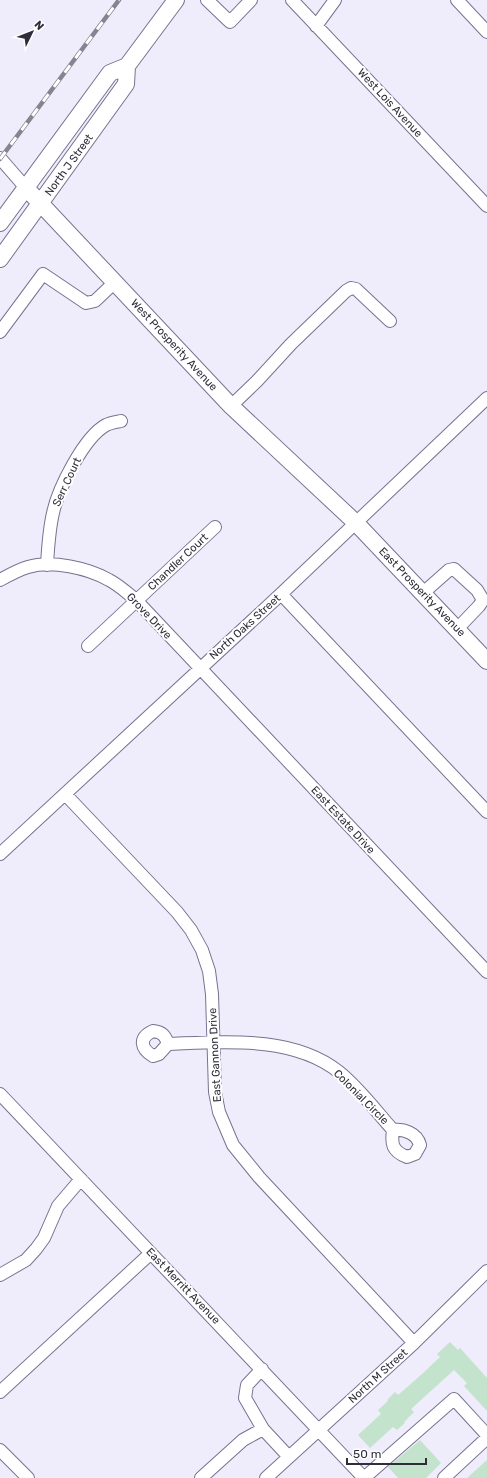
<svg xmlns="http://www.w3.org/2000/svg" width="487" height="1478" font-family="Rubik,sans-serif">
  <style>
    .building { fill: #c3e3cc }
    .lines { fill: none; stroke-linecap: round; stroke-linejoin: round }
    .minor-casing { stroke: #77728f; stroke-width: 14 }
    .major-casing { stroke: #77728f; stroke-width: 18 }
    .minor { stroke: #fff; stroke-width: 12 }
    .major { stroke: #fff; stroke-width: 16 }
    .rail-casing { stroke: #868491; stroke-width: 4.5 }
    .rail { stroke: #fff; stroke-width: 3; stroke-dasharray: 9; stroke-linecap: butt }
    .labels { text-anchor: middle; dominant-baseline: central; stroke-width: 4; stroke-linejoin: round; paint-order: stroke }
    .street-label { font-size: 11px; fill: #2f2d3a; stroke: #fff }
  </style>
  <rect width="100%" height="100%" fill="#efedfb"/>
  <path class="building" d="M450,1342L458,1350L460,1348L487,1378V1411L464,1386L467,1383L454,1370L411,1409L414,1412L404,1422L405,1423L397,1430L393,1427L370,1448L358,1435L381,1414L378,1410L388,1401L387,1400L395,1392L398,1395L421,1375L440,1357L437,1354Z
    M420,1440L441,1463L426,1478H398L388,1467Z
    M487,1460V1478H467Z"/>
  <g class="lines">
    <defs>
      <path id="minor" d="M207,0L230,22L251,0
        M292,0L487,206
        M457,0L487,32
        M316,26L335,0
        M0,158L26,188
        M0,332L43,274L86,303L95,301L115,282
        M231,406L257,381L291,344L346,291L351,288L356,289L390,321
        M47,565C48,547 49,530 53,513C58,489 84,437 106,425C110,423 116,422 121,421
        M0,580C9,575 18,570 28,567C52,560 88,568 109,580C119,585 127,593 136,600L487,972
        M423,593L449,570L454,569L477,590L483,600L479,606L457,629
        M281,594L487,812
        M88,646L215,527
        M65,794L177,912L191,930L202,950L209,971L212,994L215,1092L219,1112L233,1145L259,1177L414,1343
        M0,854L281,594L487,398
        M153,1031C162,1032 165,1035 168,1044L159,1054L153,1056C141,1049 138,1038 153,1031Z
        M168,1044C223,1042 293,1035 339,1072C359,1088 376,1111 393,1130C391,1144 392,1151 407,1157L415,1154L420,1145C417,1133 404,1129 393,1130
        M0,1094L364,1478
        M0,1275L26,1260L36,1249L44,1238L58,1206L81,1179
        M262,1369L247,1385L245,1398L263,1429
        M0,1392L151,1253
        M0,1450L28,1478
        M201,1478L243,1440L263,1429L289,1457
        M266,1478L414,1343L487,1271
        M364,1478L454,1399L487,1435
        M444,1478L487,1438"/>
      <path id="major" d="M26,188L231,406L356,523L487,661
        M0,223L110,73L127,66
        M0,259L126,84L127,66L176,0"/>
    </defs>
    <use href="#minor" class="minor-casing"/>
    <use href="#major" class="major-casing"/>
    <use href="#minor" class="minor"/>
    <use href="#major" class="major"/>
    <defs>
      <path id="rail" d="M0,159L119,0"/>
    </defs>
    <use href="#rail" class="rail-casing"/>
    <use href="#rail" class="rail"/>
  </g>
  <g class="labels">
    <g class="street-label">
      <text transform="translate(390 103) rotate(47)">West Lois Avenue</text>
      <text transform="translate(69 165) rotate(-54)">North J Street</text>
      <text transform="translate(174 345) rotate(47)">West Prosperity Avenue</text>
      <text transform="translate(67 482) rotate(-65)">Serr Court</text>
      <text transform="translate(178 562) rotate(-43)">Chandler Court</text>
      <text transform="translate(422 592) rotate(46)">East Prosperity Avenue</text>
      <text transform="translate(149 616) rotate(46)">Grove Drive</text>
      <text transform="translate(245 627) rotate(-42)">North Oaks Street</text>
      <text transform="translate(343 820) rotate(47)">East Estate Drive</text>
      <text transform="translate(215 1055) rotate(-93)">East Gannon Drive</text>
      <text transform="translate(361 1097) rotate(45)">Colonial Circle</text>
      <text transform="translate(183 1286) rotate(46)">East Merritt Avenue</text>
      <text transform="translate(378 1376) rotate(-42)">North M Street</text>
    </g>
  </g>
  <g transform="translate(32 32) rotate(47)" stroke="#ffffff" stroke-width="3" paint-order="stroke">
  <path d="M0-3L7 15L0 10L-7 15Z" fill="#2f2d3a"/>
  <text y="-6" font-size="11" font-weight="bold" text-anchor="middle" fill="#2f2d3a">N</text>
  </g>
  <path d="M347 1458v6h79v-6" fill="none" stroke="#2f2d3a" stroke-width="2"/>
  <text x="353" y="1458" font-size="12" fill="#2f2d3a" stroke="#ffffff" stroke-width="3" paint-order="stroke">50 m</text>
</svg>
